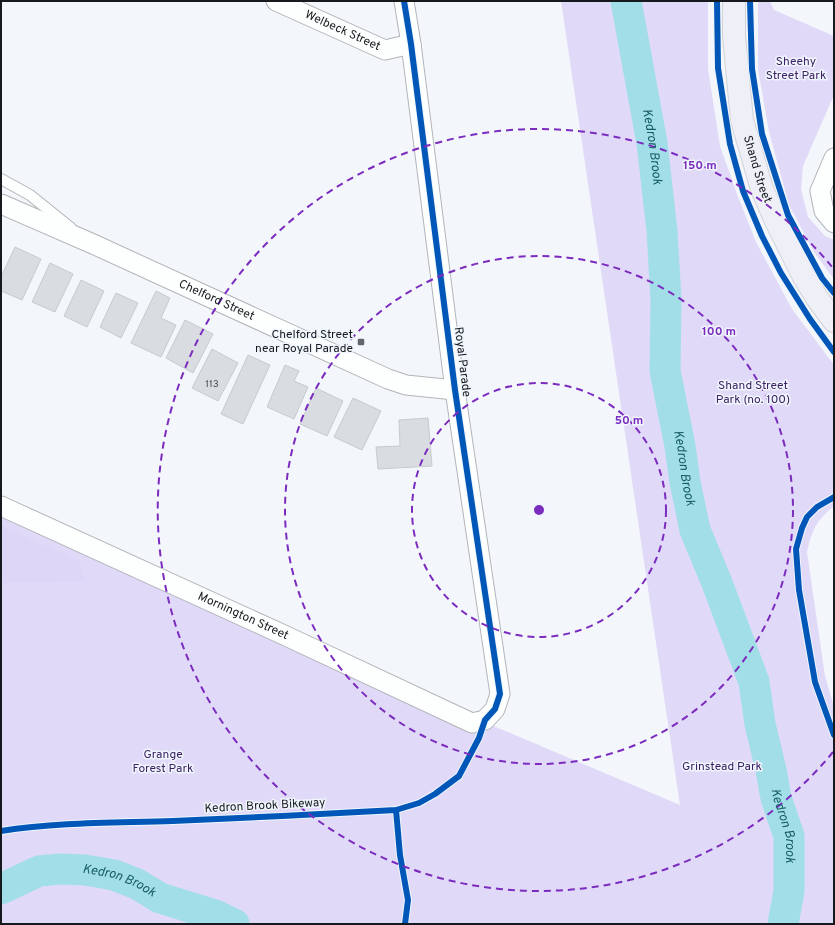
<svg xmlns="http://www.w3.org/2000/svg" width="835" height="925" font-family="Overpass,sans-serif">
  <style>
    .green { fill: #e1d9f8 }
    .forest { fill: #ded6f7 }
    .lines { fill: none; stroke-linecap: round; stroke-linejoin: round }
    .river { stroke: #a2dee8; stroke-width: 31 }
    .building { fill: #d9dde1; stroke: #c6cbcd }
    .lane-casing { stroke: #b2b5b9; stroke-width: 12 }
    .street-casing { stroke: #b2b5b9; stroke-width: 21 }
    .primary-casing { stroke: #d1d2d5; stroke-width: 24 }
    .lane { stroke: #fdfefe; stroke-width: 10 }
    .street { stroke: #fdfefe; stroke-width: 19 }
    .primary { stroke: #eff0f7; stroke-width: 22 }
    .cycleway-casing { stroke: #f0f6fd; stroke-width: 8 }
    .cycleway { stroke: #0057b8; stroke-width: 6 }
    .ring { fill: none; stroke: #7b2cbf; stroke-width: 2; stroke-dasharray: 7 5 }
    .poi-dot { fill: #63676b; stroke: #f0f6fd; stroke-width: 1.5 }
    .labels { text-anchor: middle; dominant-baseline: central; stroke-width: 3; stroke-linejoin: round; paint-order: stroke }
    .number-label { font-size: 10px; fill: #484c50 }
    .street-label { font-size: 12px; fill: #161a1e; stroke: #f0f6fd }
    .park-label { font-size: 12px; fill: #3d2164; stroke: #f0f6fd }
    .poi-label { font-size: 12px; fill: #161a1e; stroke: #f0f6fd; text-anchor: end }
    .water-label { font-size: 13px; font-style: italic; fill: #175d66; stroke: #f0f6fd }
    .centre { fill: #7b2cbf; stroke: #f0f6fd; stroke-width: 2 }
    .ring-label { font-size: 12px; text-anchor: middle; font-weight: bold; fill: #7b2cbf; stroke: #f0f6fd; stroke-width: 3; stroke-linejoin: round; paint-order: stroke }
  </style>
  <rect width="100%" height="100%" fill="#f3f6fa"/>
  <path class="green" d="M561,1H708V69L720,146L737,194L756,242L792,309L834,365V506C816,521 812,530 807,552L825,676L834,707V924H1V517L680,805Z
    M758,1H770L774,10L834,36V95L803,166L801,189L808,217L825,236L834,240V279L814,252L789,205L769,132L758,69Z"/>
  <path class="forest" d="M1,526L78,560L86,581L1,583Z"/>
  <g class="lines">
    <g class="river">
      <path id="s1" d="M626,1L652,143L662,231L666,300L665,371L680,446L685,482L695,530L717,583L754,682L760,724L771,770L776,798L789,836V891L783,924"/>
      <path id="s2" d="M1,889L39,871L61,869L85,870L114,875L137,884L160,898L215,915L234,924"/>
    </g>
  </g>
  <path class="building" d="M15,247L41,259L22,300L1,291V277Z
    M50,263L73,274L55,312L32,302Z
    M81,280L104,291L87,327L64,316Z
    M156,291L170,298L161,318L176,325L161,357L131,343Z
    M116,293L138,303L121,338L100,327Z
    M185,320L213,334L193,373L166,358Z
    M212,349L238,363L218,401L192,388Z
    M248,355L270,365L243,424L221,414Z
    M285,365L299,371L294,381L308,387L294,419L267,407Z
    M316,388L343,401L327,436L300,424Z
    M353,398L381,411L362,450L334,437Z
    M428,418L432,466L378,469L376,447L400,446L399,420Z"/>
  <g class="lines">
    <defs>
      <path id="lane" d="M1,179L30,195L71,228"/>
      <g id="street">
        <path id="s3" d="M276,1L385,50L411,44"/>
        <path d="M834,158L820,191L824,211L834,223"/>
        <path id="s4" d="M1,204L93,244L388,379L406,385L455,390"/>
        <path id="s5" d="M1,506L284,635L472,723L485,720L495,709L500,694L455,390L411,44L404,1"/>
      </g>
      <g id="primary">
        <path id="s6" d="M734,1V36L742,120L748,141L762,189L776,221L803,275L817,298L834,321"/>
      </g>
    </defs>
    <use href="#lane" class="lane-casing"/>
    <use href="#street" class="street-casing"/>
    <use href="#primary" class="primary-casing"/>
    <use href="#lane" class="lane"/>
    <use href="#street" class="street"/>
    <use href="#primary" class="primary"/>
    <defs>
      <path id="cycleway" d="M717,1L718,68L730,144L743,191L762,236L781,273L810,319L834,352
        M750,1L752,69L762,134L788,215L822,278L834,293
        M834,497L817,507L807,517L802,528L796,549L799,590L815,682L834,735
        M396,810L400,855L408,900L405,924
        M1,831C58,822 116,823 173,821C247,818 322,814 396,810L419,803L435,794L459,776L479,738L485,720L495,709L500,694L455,390L411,44L404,1"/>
    </defs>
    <use href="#cycleway" class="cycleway-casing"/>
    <use href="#cycleway" class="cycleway"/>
  </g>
  <g class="ring">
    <circle cx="539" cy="510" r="127"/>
    <circle cx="539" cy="510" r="254"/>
    <path d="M833 752A381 381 0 1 1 833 268"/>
  </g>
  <rect class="poi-dot" x="357" y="338" width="8" height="8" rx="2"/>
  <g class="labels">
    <g class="number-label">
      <text x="212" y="384">113</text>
    </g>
    <g class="street-label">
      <text stroke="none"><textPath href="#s3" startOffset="73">Welbeck Street</textPath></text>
      <text stroke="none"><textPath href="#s6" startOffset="171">Shand Street</textPath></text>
      <text stroke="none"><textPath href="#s4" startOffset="236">Chelford Street</textPath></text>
      <text transform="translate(462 362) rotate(83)">Royal Parade</text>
      <text stroke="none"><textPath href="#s5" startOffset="266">Mornington Street</textPath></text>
      <text transform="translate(265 806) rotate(-3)">Kedron Brook Bikeway</text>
    </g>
    <g class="park-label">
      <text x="796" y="62">Sheehy<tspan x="796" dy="14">Street Park</tspan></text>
      <text x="753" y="386">Shand Street<tspan x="753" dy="14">Park (no. 100)</tspan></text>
      <text x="163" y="755">Grange<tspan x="163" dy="14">Forest Park</tspan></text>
      <text x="722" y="767">Grinstead Park</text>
    </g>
    <g class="poi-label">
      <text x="353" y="335">Chelford Street<tspan x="353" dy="14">near Royal Parade</tspan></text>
    </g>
    <g class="water-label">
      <text stroke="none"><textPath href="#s1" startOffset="148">Kedron Brook</textPath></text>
      <text stroke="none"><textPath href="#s1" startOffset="472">Kedron Brook</textPath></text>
      <text stroke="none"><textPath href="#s1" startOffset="845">Kedron Brook</textPath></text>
      <text stroke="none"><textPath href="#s2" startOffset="124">Kedron Brook</textPath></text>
    </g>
  </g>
  <circle cx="539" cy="510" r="6" class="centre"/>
  <g class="ring-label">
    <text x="700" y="169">150 m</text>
    <text x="719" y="335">100 m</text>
    <text x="629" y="424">50 m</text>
  </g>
  <rect width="835" height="925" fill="none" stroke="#161a1e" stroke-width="4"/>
</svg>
